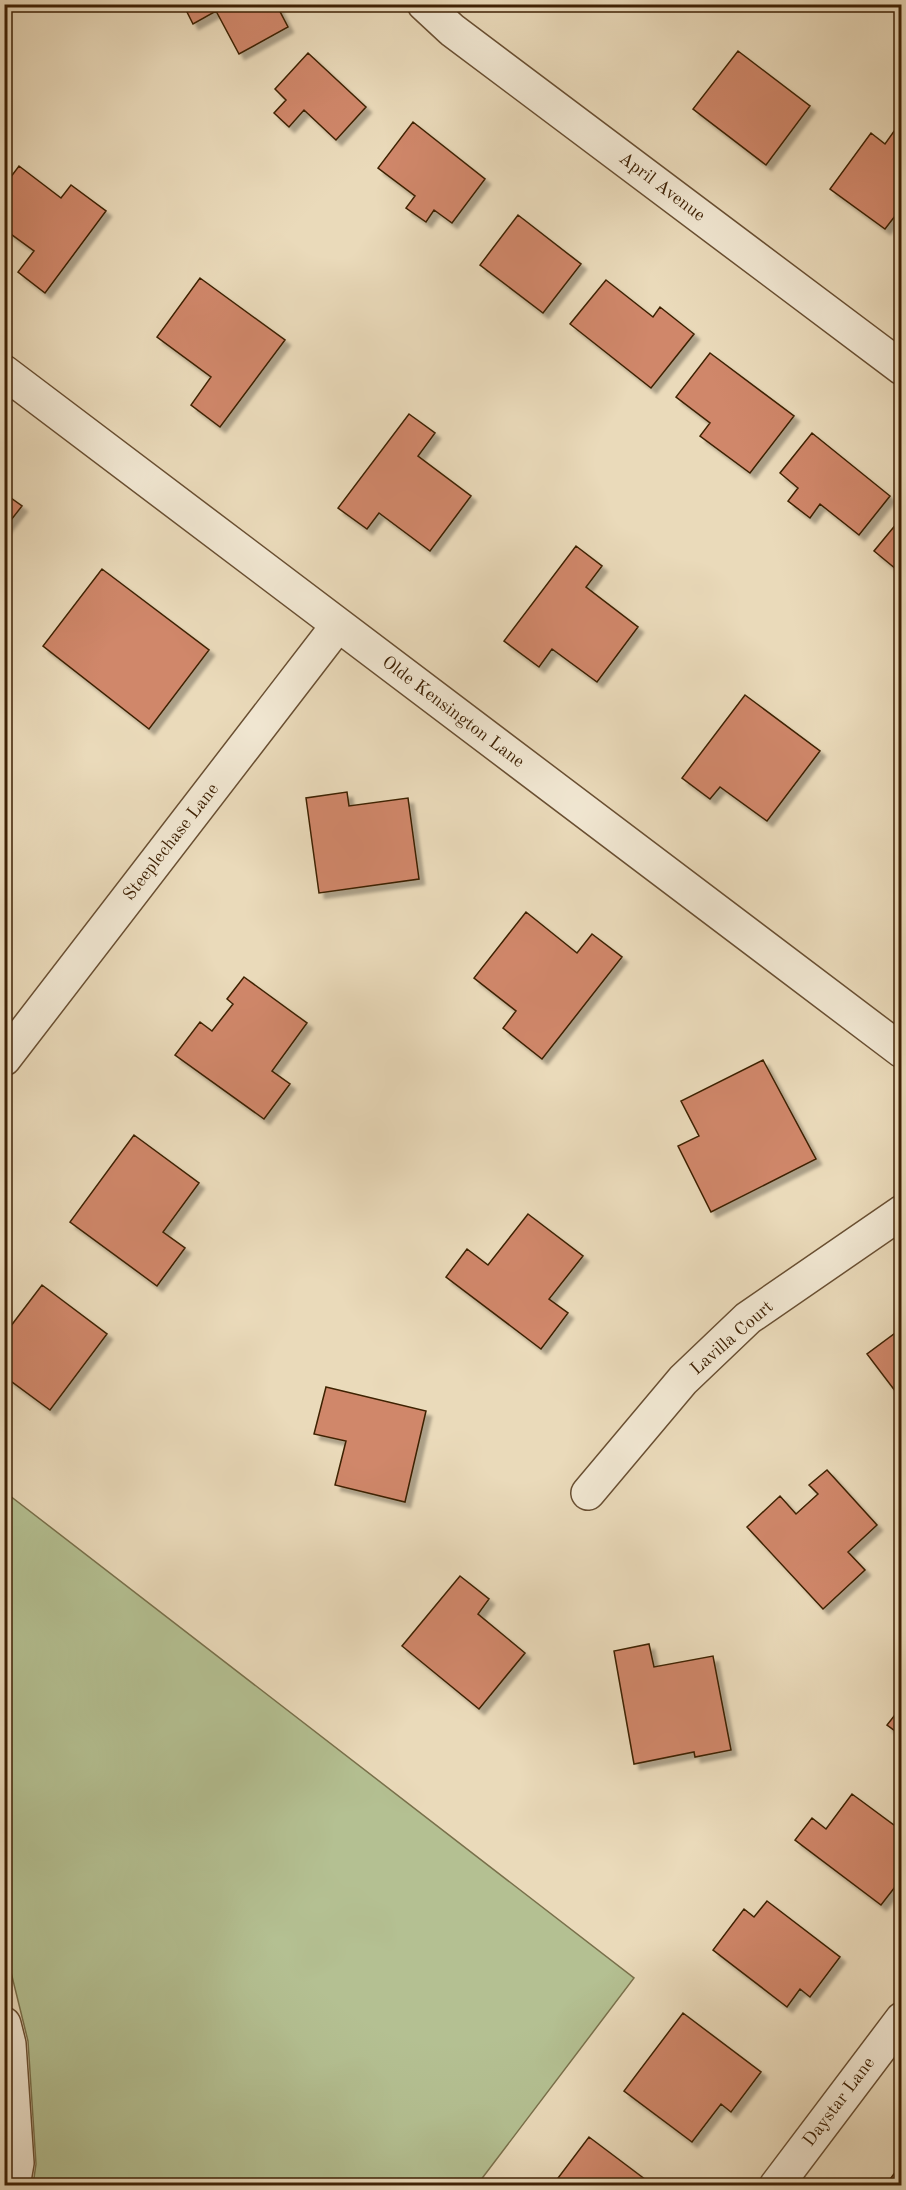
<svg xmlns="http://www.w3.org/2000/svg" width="906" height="2190" font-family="'Old Standard TT',serif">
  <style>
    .green { fill: #b4c092; stroke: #79704b; stroke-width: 1.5 }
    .building { fill: #d0876b; stroke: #3e2104; stroke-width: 1.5; filter: url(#shadow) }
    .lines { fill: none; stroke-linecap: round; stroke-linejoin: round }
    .minor-casing { stroke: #694f32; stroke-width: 36 }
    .minor { stroke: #f1e7d2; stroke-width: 33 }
    .labels { text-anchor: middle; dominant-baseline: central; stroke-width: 5; stroke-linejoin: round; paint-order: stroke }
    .street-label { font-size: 18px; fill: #3e2104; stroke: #f1e7d2 }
  </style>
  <defs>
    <filter id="shadow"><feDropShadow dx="5.5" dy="5.5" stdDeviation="1.5" flood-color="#0004"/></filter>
  </defs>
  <rect width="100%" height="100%" fill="#eadaba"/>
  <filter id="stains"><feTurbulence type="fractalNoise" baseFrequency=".00333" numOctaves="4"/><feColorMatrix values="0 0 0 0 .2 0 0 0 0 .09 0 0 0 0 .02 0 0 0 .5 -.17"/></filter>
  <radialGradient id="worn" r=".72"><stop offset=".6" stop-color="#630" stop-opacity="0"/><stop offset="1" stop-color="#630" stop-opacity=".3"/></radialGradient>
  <path class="green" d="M5,1492L634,1978L477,2185H33L36,2164L28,2041L4,1944Z"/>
  <path class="building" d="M183,4H276L288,27L239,54L216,11L193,24Z
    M738,51L810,106L766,165L693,109Z
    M308,53L366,107L336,140L304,110L289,127L274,113L286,100L275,89Z
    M902,120V207L885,229L830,189L871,133L885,144Z
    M413,122L485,179L452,223L434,210L426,222L406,208L415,196L378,168Z
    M19,166L61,198L71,185L106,211L45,293L18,272L34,251L4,229V186Z
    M518,215L581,264L543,313L480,265Z
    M200,278L285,340L220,427L191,405L211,377L157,337Z
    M606,280L653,317L660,307L694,334L651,388L570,324Z
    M710,353L794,416L750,473L700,436L710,423L676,397Z
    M409,414L435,433L418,456L471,496L430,551L379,513L367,529L338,508Z
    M812,433L890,496L859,535L820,504L810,518L788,501L798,488L780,473Z
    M4,493L22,506L4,529Z
    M902,517V574L874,551Z
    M576,546L602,566L586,587L638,627L597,682L552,649L539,667L504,641Z
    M102,569L209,650L149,729L43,646Z
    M745,695L820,751L767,821L720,787L710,799L682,778Z
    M347,792L349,806L408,798L419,879L319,893L306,798Z
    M526,912L577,953L592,934L622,957L542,1059L503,1028L516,1011L474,978Z
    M244,977L307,1023L272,1071L290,1084L264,1119L175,1055L200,1022L212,1031L233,1004L227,999Z
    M763,1060L816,1159L711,1212L678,1146L699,1136L681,1101Z
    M134,1135L199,1183L163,1232L185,1248L157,1286L70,1222Z
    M528,1214L583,1256L549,1299L568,1313L541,1349L446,1277L467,1249L488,1265Z
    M42,1285L107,1334L50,1410L4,1376V1330L7,1331Z
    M902,1328V1400L867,1354Z
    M326,1387L426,1411L405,1502L335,1485L346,1441L314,1434Z
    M827,1470L877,1525L848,1552L865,1570L823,1609L747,1527L780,1496L796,1514L818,1494L809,1485Z
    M460,1576L489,1599L478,1614L525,1653L479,1709L402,1646Z
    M649,1644L654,1667L713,1656L731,1750L695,1757L694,1752L634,1764L614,1651Z
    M902,1706V1736L887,1725Z
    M852,1794L894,1825L902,1818V1878L881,1905L795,1840L812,1818L826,1829Z
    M767,1901L840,1957L810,1997L800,1989L787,2007L713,1950L744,1909L754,1917Z
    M683,2013L761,2072L731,2112L721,2104L692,2142L624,2091Z
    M589,2137L654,2186H552Z
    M902,2163V2186H885Z"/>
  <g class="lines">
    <defs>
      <path id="minor" d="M424,4L452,30L902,368
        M4,372L902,1051
        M4,1059L338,625
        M588,1493L683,1380L748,1318L902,1212
        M4,2024L9,2044L17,2163L13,2186
        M776,2186L902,2019"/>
    </defs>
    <use href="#minor" class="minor-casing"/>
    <use href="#minor" class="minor"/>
  </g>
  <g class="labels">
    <g class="street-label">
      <text transform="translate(662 187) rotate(37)">April Avenue</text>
      <text transform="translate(453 712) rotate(37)">Olde Kensington Lane</text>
      <text transform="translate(171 842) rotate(-52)">Steeplechase Lane</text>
      <text transform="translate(732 1338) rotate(-41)">Lavilla Court</text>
      <text transform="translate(839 2102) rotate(-53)">Daystar Lane</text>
    </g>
  </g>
  <rect width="906" height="2190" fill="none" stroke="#eadaba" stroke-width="24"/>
  <rect x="6" y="6" width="894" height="2178" fill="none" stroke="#3e2104" stroke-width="3"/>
  <rect x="12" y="12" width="882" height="2166" fill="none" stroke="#3e2104" stroke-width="1.5"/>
  <rect width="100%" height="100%" filter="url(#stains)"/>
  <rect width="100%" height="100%" fill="url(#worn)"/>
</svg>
